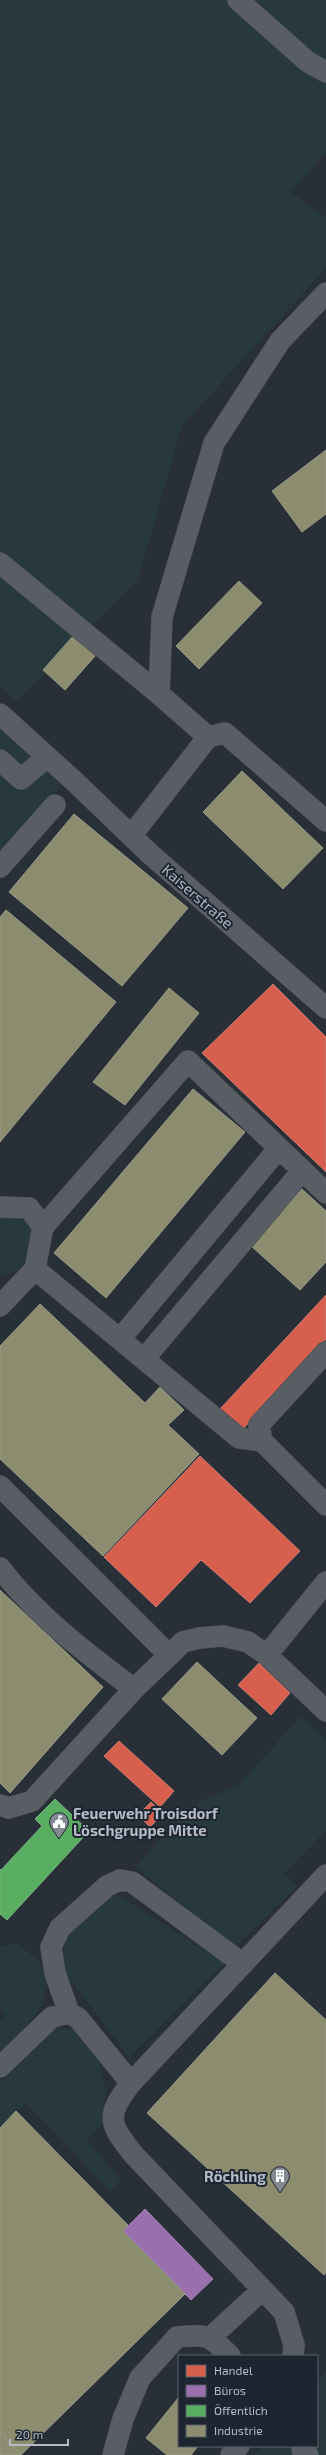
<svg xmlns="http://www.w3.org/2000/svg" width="326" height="2455" font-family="'Exo 2',sans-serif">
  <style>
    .green { fill: #27393c }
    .shops { fill: #d6604d; stroke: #cc7b72 }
    .offices { fill: #9970ab; stroke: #a186b3 }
    .public { fill: #5aae61; stroke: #75b280 }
    .industry { fill: #8c8c6e; stroke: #989a89 }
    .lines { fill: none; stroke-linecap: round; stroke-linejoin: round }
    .minor-casing { stroke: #474b51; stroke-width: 22 }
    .minor { stroke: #595d64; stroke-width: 21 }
    .labels { text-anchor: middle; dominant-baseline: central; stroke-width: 4; stroke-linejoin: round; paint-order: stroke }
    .street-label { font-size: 15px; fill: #b4bbc7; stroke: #1d2530 }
    .poi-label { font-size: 15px; font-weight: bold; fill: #b4bbc7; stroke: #1d2530; text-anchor: start }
  </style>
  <rect width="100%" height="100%" fill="#292f36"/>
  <path class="green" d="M0,0H326V153L290,192L326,218V268L182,426L138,579L16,701L0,687Z
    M0,729L61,784L0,855Z
    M0,1215L25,1217L35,1231C29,1257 29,1269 0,1276Z
    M301,1716L326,1740V1830L284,1873L297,1886L235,1947L135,1867L192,1805L240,1784Z
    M116,1894L225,1963L129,2057L63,1970L64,1941L97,1901Z
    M18,1944L40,1962L46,1984L42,2006L20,2034L0,2051V2021L6,2014L0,2008V1946Z
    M58,2027L73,2030L99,2061L106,2091L103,2117L101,2125L87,2141L121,2179L111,2192L26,2103L0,2127V2083Z
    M326,2372V2455H254L262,2446H317V2382Z"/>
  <path class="shops" d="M273,984L326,1037V1172L202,1053Z
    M326,1295V1339L242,1430L220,1409Z
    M200,1456L300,1551L250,1603L201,1560L156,1607L104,1557Z
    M259,1663L290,1693L271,1715L238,1685Z
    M119,1741L174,1791L160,1807L104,1756Z
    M151,1802L163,1814L150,1827L138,1815Z"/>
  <path class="offices" d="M145,2209L213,2279L191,2300L123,2231Z"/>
  <path class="public" d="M55,1799L89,1831L7,1920L0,1914V1869L1,1870L42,1826L35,1819Z"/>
  <path class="industry" d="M326,450V514L302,532L272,491Z
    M239,581L262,603L199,669L176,646Z
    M74,635L96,655L65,690L43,670Z
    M242,771L323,848L283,889L203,812Z
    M74,814L188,908L122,986L9,892Z
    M6,910L116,1002L0,1142V917Z
    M169,988L199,1013L125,1105L93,1082Z
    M193,1089L245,1132L106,1298L54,1253Z
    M302,1189L326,1211V1262L300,1290L250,1245Z
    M40,1304L145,1403L160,1387L184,1410L168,1425L199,1454L103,1556L0,1459V1346Z
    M0,1590L103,1687L10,1793L0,1783Z
    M197,1662L257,1718L222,1755L162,1699Z
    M275,1973L326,2020V2272L324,2275L147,2113Z
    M16,2111L128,2225L123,2231L185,2294L21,2455L0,2433V2128Z
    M179,2397V2446H198L191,2455H167L146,2438Z
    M0,2433L21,2455H0Z"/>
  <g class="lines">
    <defs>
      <path id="minor" d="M238,0L308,62L326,72
        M0,563L159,694
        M0,714L74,781L149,853L326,1008
        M208,737L225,733L326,821
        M0,760L21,779L47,757
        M131,836L208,737L159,694L162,617L214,443L280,341L326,293
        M0,867L55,805
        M0,1207L29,1208L43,1227L188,1061L326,1193
        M35,1269L239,1438L262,1441
        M0,1306L35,1269L43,1227
        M120,1339L279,1148
        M326,1352L259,1425L262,1441L326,1505
        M144,1359L302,1171
        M0,1486L169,1655
        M0,1568C37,1616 86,1653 134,1689
        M267,1655L326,1582
        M0,1805L9,1808L32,1801L134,1689L183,1642L199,1638L223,1636L248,1642L267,1655L326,1711
        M0,2067L52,2017L69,2013
        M131,2083L78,2018L69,2013L55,1973L51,1947L60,1928L107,1886L120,1880L132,1882L243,1964
        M211,2337L262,2290
        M293,2356L294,2345L284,2312L134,2155C109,2124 105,2116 131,2083L326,1875
        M302,2450L308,2455
        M113,2455L123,2419L140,2378L177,2337C208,2334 209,2335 230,2356
        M231,2455L239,2446"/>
    </defs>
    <use href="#minor" class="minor-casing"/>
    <use href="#minor" class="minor"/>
  </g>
  <defs>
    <symbol id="civic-pin" viewBox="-11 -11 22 30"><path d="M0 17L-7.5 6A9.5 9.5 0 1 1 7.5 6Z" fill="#838a94" stroke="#1d2530"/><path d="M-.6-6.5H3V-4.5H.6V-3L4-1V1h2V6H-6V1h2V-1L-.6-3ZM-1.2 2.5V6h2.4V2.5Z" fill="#fff"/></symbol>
    <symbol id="building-pin" viewBox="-11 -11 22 30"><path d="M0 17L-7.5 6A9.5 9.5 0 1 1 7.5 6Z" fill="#838a94" stroke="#1d2530"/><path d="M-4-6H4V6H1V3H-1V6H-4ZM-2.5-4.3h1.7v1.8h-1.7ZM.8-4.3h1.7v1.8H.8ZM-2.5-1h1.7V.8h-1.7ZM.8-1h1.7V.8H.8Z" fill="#fff"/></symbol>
  </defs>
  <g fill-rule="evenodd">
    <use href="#civic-pin" x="48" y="1811" width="22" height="30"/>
    <use href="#building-pin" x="269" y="2165" width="22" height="30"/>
  </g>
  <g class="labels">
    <g class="street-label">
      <text transform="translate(198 896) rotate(41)">Kaiserstraße</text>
    </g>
    <g class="poi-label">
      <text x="73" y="1813">Feuerwehr Troisdorf<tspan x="73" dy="17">Löschgruppe Mitte</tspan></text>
      <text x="266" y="2176" text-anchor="end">Röchling</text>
    </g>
  </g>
  <rect x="178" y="2355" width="140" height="92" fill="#1d2530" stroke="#59616c"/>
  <rect x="186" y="2365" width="20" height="12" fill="#d6604d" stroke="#59616c"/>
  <text x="214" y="2375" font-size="12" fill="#b4bbc7">Handel</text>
  <rect x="186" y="2385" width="20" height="12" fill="#9970ab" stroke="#59616c"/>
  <text x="214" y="2395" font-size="12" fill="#b4bbc7">Büros</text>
  <rect x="186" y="2405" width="20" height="12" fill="#5aae61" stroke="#59616c"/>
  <text x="214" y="2415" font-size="12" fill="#b4bbc7">Öffentlich</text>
  <rect x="186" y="2425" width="20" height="12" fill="#8c8c6e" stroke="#59616c"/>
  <text x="214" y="2435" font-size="12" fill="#b4bbc7">Industrie</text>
  <path d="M10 2439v6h58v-6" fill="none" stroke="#b4bbc7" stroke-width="2"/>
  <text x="16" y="2439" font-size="12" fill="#b4bbc7" stroke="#1d2530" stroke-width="3" paint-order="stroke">20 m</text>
</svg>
